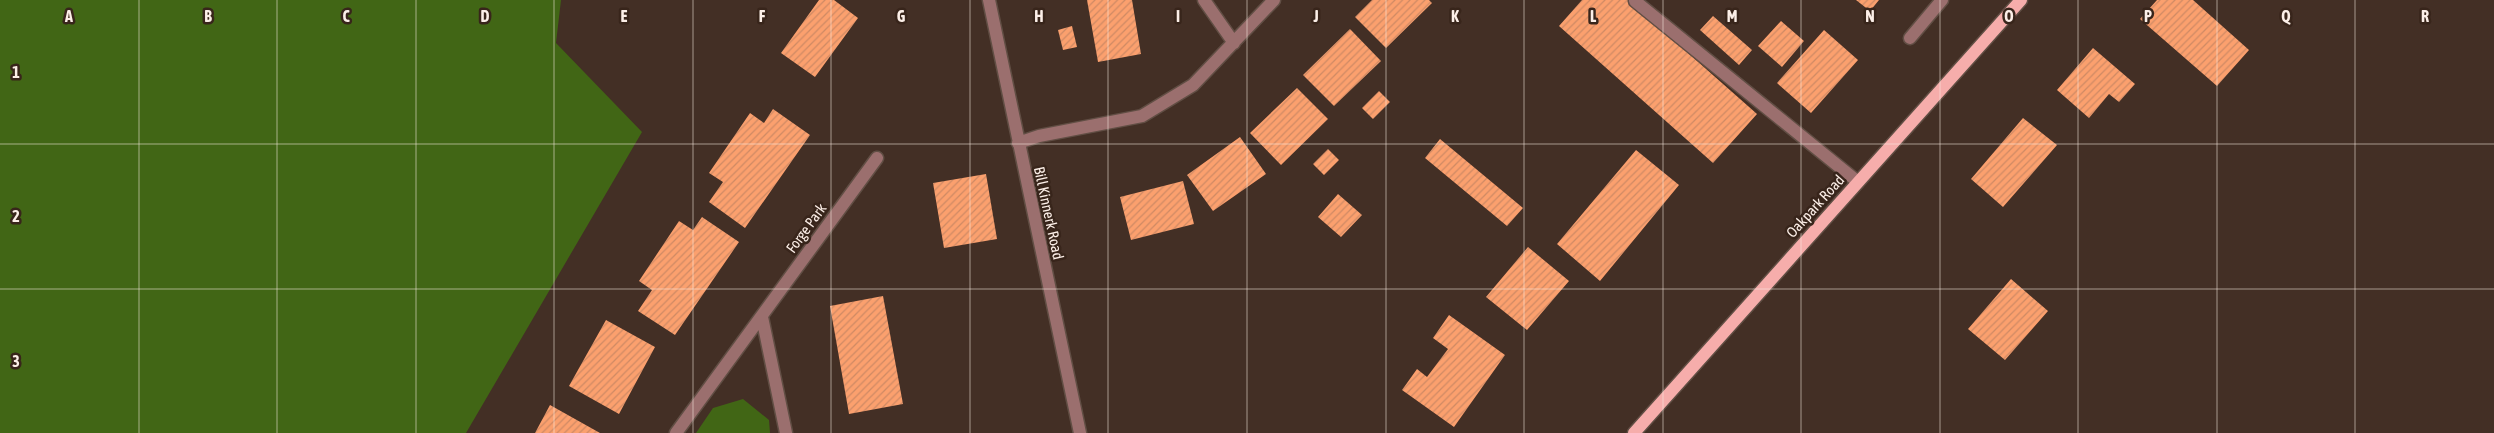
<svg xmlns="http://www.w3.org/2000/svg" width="2494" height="433" font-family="'Asap Condensed',sans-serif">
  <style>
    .green { fill: #416615 }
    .building { fill: url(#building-hatch) }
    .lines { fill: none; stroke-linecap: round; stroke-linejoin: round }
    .minor-casing { stroke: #614e44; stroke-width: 15 }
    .major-casing { stroke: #614e44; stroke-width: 15 }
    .minor { stroke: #9b6f6e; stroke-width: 12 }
    .major { stroke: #f6adab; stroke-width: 12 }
    .grid { fill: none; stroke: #fcefe8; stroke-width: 1; stroke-opacity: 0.55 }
    .labels { text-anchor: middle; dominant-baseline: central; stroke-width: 5; stroke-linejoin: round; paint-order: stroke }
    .street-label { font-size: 15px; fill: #fcefe8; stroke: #38251b }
    .grid-label { font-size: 16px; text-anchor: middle; font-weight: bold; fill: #fcefe8; stroke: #38251b; stroke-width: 5; stroke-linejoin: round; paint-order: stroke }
  </style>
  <defs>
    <pattern id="building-hatch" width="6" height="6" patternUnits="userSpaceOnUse" patternTransform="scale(1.25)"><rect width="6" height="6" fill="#fba06e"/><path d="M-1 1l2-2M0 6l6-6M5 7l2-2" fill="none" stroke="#cf8a64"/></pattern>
  </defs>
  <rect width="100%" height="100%" fill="#432f25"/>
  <path class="green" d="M0,0H561L556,43L642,132L466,433H0Z
    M743,399L769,420L770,433H696L713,408Z"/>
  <path class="building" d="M819,0H834L858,18L815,77L781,53Z
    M1087,0H1132L1141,54L1098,62Z
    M1372,0H1429L1432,3L1386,48L1355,17Z
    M1582,0H1628L1757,114L1713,163L1559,26Z
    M1856,0H1879L1870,11Z
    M2157,0H2193L2249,50L2217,86L2140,19Z
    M1713,16L1752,50L1739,65L1700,30Z
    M1781,21L1804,41L1782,67L1758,46Z
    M1072,26L1077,47L1063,50L1058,30Z
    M1350,29L1381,61L1334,106L1303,75Z
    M1824,30L1858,60L1811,113L1777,83Z
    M2093,48L2135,84L2119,102L2109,94L2089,118L2057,90Z
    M1297,88L1328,119L1281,165L1250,133Z
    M1379,91L1390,102L1373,119L1362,108Z
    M773,109L810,135L745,228L709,202L723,182L709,173L750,113L764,123Z
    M2023,118L2057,145L2003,207L1971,179Z
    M1240,137L1266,174L1213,211L1187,175Z
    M1440,139L1523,208L1507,226L1425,158Z
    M1328,149L1339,160L1324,175L1313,164Z
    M1636,150L1679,185L1600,281L1557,244Z
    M986,174L997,239L944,248L933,183Z
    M1183,181L1194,224L1131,240L1120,197Z
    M1338,194L1362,215L1341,237L1318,217Z
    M702,217L739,242L675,335L638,311L652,290L639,281L679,221L693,230Z
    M1528,247L1569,281L1527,330L1486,297Z
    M2011,279L2048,311L2005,360L1968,329Z
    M883,296L903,404L849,414L830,306Z
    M1449,315L1505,355L1454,427L1402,390L1417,369L1427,377L1448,349L1433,338Z
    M606,320L655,347L619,414L569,386Z
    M550,405L600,433H535Z"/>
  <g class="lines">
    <defs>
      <path id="minor" d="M989,0L1080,433
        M1204,0L1234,43
        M1635,1L1858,182
        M1910,38L1942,0
        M1018,143L1039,136L1142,116L1193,85L1274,0
        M762,317L786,433
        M676,433L877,158"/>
      <path id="major" d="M1634,433L2021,0"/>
    </defs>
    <use href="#minor" class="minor-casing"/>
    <use href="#major" class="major-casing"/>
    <use href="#minor" class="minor"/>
    <use href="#major" class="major"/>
  </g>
  <path class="grid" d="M139,0V433M277,0V433M416,0V433M554,0V433M693,0V433M831,0V433M970,0V433M1108,0V433M1247,0V433M1386,0V433M1524,0V433M1663,0V433M1801,0V433M1940,0V433M2078,0V433M2217,0V433M2355,0V433M0,144H2494M0,289H2494"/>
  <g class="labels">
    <g class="street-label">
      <text transform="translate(1815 206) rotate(-48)">Oakpark Road</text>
      <text transform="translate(1049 213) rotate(78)">Bill Kinnerk Road</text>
      <text transform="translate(806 228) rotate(-54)">Forge Park</text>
    </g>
  </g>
  <g class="grid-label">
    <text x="69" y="22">A</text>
    <text x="208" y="22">B</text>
    <text x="346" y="22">C</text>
    <text x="485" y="22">D</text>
    <text x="624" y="22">E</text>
    <text x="762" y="22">F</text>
    <text x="901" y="22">G</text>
    <text x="1039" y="22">H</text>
    <text x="1178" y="22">I</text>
    <text x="1316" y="22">J</text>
    <text x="1455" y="22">K</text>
    <text x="1593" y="22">L</text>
    <text x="1732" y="22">M</text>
    <text x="1870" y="22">N</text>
    <text x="2009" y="22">O</text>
    <text x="2148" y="22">P</text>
    <text x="2286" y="22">Q</text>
    <text x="2425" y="22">R</text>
    <text x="16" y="78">1</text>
    <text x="16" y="222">2</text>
    <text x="16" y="367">3</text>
  </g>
</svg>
